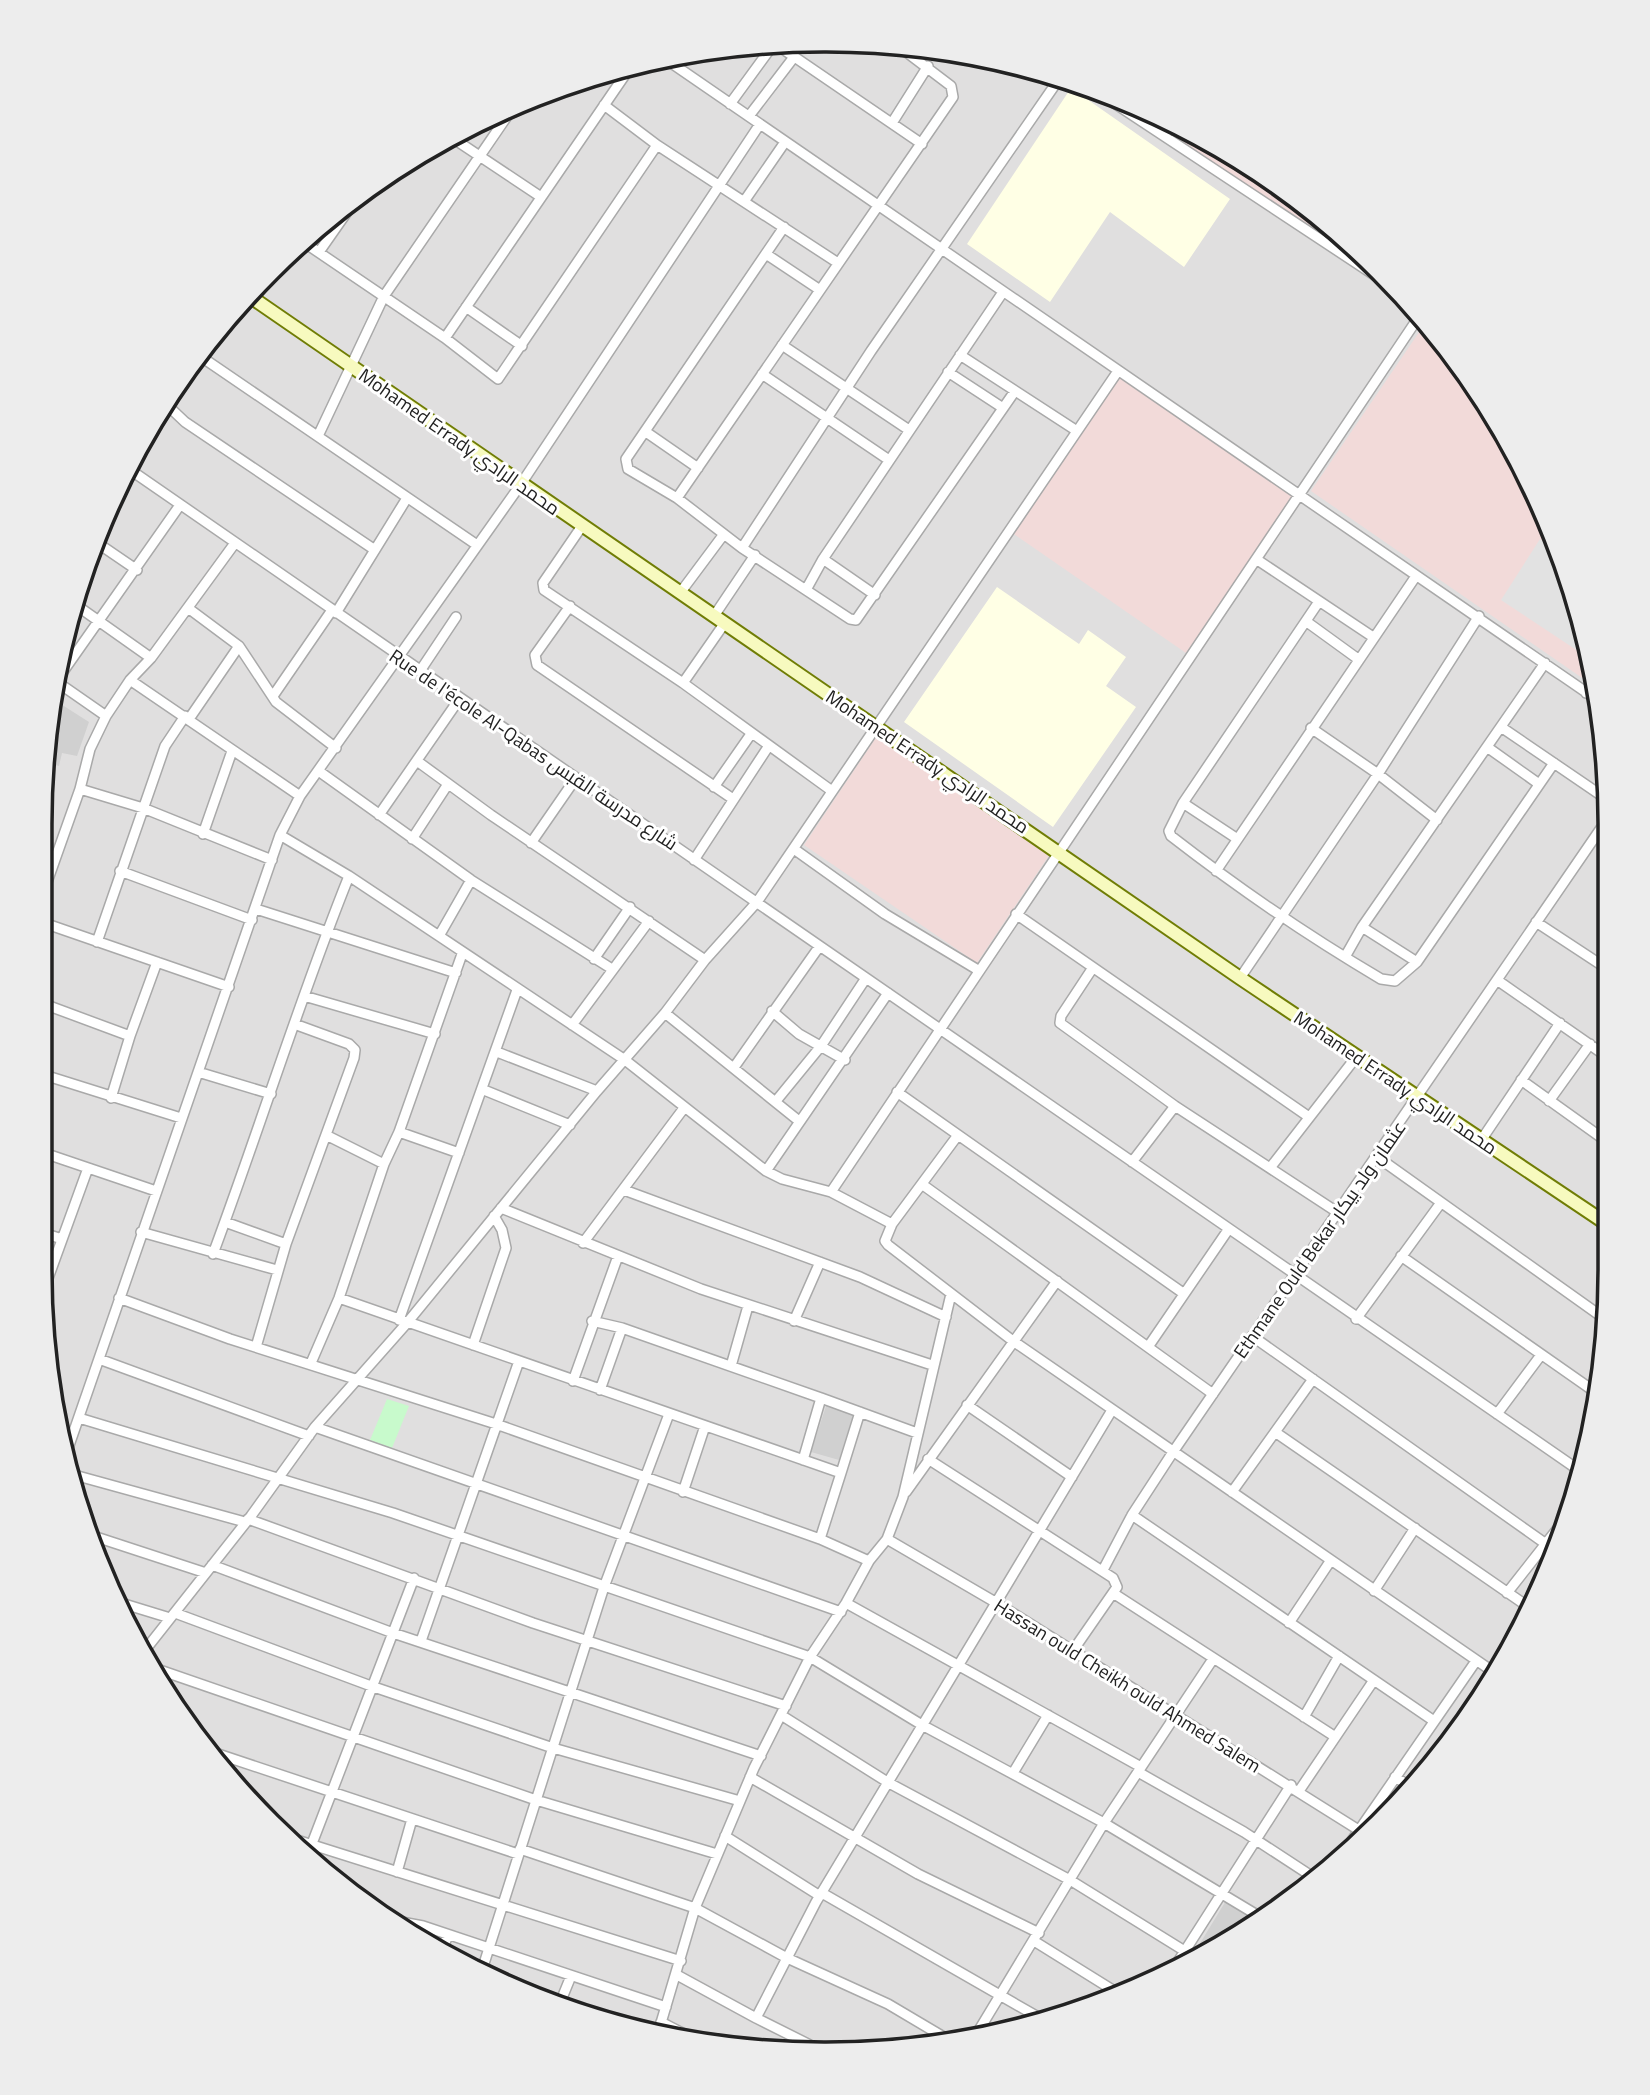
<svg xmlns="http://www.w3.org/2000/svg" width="1650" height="2095" font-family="'Titillium Web',Cairo,sans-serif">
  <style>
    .residential { fill: #e0dfdf }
    .commercial { fill: #f2dad9 }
    .education { fill: #ffffe5 }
    .religious { fill: #d0d0d0 }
    .park { fill: #c8facc }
    .parking { fill: #e2e2e2 }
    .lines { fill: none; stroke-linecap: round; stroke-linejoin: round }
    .street-casing { stroke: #a9a9a9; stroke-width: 12 }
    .secondary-casing { stroke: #707d05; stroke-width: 16 }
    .street { stroke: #fff; stroke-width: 9 }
    .secondary { stroke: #f7fabf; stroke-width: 12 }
    .labels { text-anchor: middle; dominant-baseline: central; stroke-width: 6; stroke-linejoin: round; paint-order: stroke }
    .street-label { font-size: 19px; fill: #222; stroke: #fff }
    .rim { fill: none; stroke: #222; stroke-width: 3.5 }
  </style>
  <rect width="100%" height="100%" fill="#f2efe9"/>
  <path class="residential" d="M877,42L1028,67L1172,121L1303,203L1415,308L1505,433L1583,622L1608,773L1610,1270L1595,1423L1550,1570L1477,1706L1343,1860L1217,1950L1028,2028L825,2055L622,2028L432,1949L270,1825L145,1662L67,1473L40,1270L42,774L82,572L146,432L235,308L308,235L433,145L573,82L723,47Z"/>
  <path class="commercial" d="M1177,124L1303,203L1373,268L1171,135Z
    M1426,322L1505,433L1583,621L1592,676L1588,682L1311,491Z
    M1118,376L1293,496L1186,653L1011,532Z
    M879,733L1052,851L977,963L804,845Z"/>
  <path class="education" d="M1071,88L1230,199L1184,267L1110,212L1050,302L967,244Z
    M997,587L1079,644L1088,630L1126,657L1106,686L1136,707L1053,827L904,722Z"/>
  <path class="religious" d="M56,701L89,722L77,756L62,753L59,766L44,762Z
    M827,1403L854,1412L839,1460L811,1452Z
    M1227,1899L1259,1919L1210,1953L1199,1945Z"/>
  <path class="park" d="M387,1399L409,1406L392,1448L370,1440Z"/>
  <path class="parking" d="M1540,539L1552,548L1583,621L1588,650L1584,655L1501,600Z"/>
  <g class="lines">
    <defs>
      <path id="street" d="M777,45L922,144
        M667,60L1596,699
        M1102,95L1394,288
        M730,104L773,45
        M604,105L657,145L838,263
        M749,116L794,57
        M892,123L928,66
        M1165,136L1174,122
        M451,137L541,197
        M745,200L785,142
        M784,227L626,459L628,469L677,498L742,548L850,619L856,620L1015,391
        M302,241L445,338L498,379L657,145
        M319,252L354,202
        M766,254L820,290
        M466,307L522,346
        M445,338L629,69
        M782,345L909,430
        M960,355L1077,431
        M200,356L477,545
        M948,372L1003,408
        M762,374L889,460
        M166,404L185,422L375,550
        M646,432L698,468
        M318,436L384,296L512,109
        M129,469L1580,1471
        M677,498L953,97L951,86L897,45
        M582,526L543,583L544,590L683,683L832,791
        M96,542L137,570
        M742,548L871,351L1059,79
        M823,559L875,595
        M1256,559L1373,637
        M807,588L823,559L1003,292
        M680,593L724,534
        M1318,603L1183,803L1169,831L1171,836C1238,888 1308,936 1381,979L1395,981L1417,962L1554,763
        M76,605L151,658
        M570,606L535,655L537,665L733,799
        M188,608L239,646L276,702L336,748
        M336,613L407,498
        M714,616L755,555
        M1307,622L1358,659
        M420,671L456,617
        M62,673L180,505
        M130,680L300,796
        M683,683L724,624
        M60,684L106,716
        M1586,693L1593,683
        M273,696L332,610
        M189,719L239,646
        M1501,727L1608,800
        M1311,728L1378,774L1437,820
        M1487,747L1539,784
        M417,761L491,815L705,960
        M320,772L471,880L612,969
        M714,787L751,734
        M80,789L143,808L272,860
        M1183,803L1236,838
        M379,815L460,698
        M203,834L232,751
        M280,835L349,876L625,1060L766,1171L782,1179L831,1192L892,1224
        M412,839L448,784
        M531,843L576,778
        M794,849L885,914L978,970
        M694,860L768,747
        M120,871L252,920
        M1216,871L1416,576
        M41,899L80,789L90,749L106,716L130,680L151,658L235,543
        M256,909L456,973
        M1016,914L1309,1117
        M41,922L229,987
        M1536,922L1609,970
        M1362,927L1417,962
        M439,936L471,880
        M97,942L165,746L185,716
        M1345,957L1362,927L1545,663
        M594,959L630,907
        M1092,969L1061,1016L1060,1023L1175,1106L1337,1212
        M1240,978L1378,774L1479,616
        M1497,980L1609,1058
        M304,996L435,1034
        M41,1003L130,1036
        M772,1011L799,1034L845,1060
        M665,1013L799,1121
        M572,1025L649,921
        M497,1052L597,1091
        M735,1066L819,947
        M198,1072L271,1094
        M41,1074L181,1118
        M1521,1080L1609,1143
        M484,1090L570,1125
        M897,1092L1183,1293
        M111,1098L130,1036L157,962
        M776,1101L821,1046L866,978
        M1549,1101L1590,1044
        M399,1132L459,1153
        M326,1135L384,1164
        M958,1135L892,1224L885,1241L888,1245L1013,1341L1495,1673
        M1482,1139L1560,1023
        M41,1152L156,1191
        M1376,1156L1605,1319
        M1132,1162L1175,1106
        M1270,1168L1357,1056
        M766,1171L888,993
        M923,1185L1213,1394
        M624,1190L860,1277L946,1317
        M831,1192L1420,315
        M501,1208L701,1289L932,1365
        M225,1222L286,1244
        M40,1232L62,1239
        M141,1232L277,1270
        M583,1243L684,1108
        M213,1254C260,1128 299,1000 349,876
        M1401,1256L1598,1394
        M43,1292L88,1168
        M119,1298L230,1339L496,1424L820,1539L869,1561
        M339,1298L841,1473L820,1539
        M1356,1319L1440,1204
        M399,1320L517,990
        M592,1321L622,1328
        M794,1321L820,1262
        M1252,1336L1546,1544
        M473,1345L506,1248L502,1230L494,1216
        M256,1347L286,1244L354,1058L355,1050L349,1044L297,1025
        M1148,1347L1228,1230
        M99,1359L309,1436
        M311,1363L339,1298L384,1164L399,1132L462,954
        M731,1366L748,1306
        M573,1381L618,1256
        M600,1390L622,1328L821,1398L803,1460
        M821,1398L917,1433
        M967,1405L1072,1477
        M1497,1414L1541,1355
        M79,1418L393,1513L810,1657L922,1725L1104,1823L1262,1918
        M315,1427L841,1612
        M1275,1432L1530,1608
        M65,1457L280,835L300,796L521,484L760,124
        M928,1459L1113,1578L1117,1587L1072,1652
        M67,1473L245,1522
        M841,1473L860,1412
        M683,1492L705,1426
        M906,1492L1057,1281
        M1232,1492L1313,1379
        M1132,1515L1434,1721
        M248,1519L533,1623L786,1706
        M93,1536L206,1573
        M887,1539L995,1602L1365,1834
        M212,1565L393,1633L761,1756
        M1103,1570L1132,1515L1173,1452L1608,818
        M1374,1591L1415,1528
        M1113,1593L1334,1736
        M1507,1593L1566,1518
        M121,1603L170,1618
        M846,1603L1141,1767
        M175,1613L371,1686L553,1748
        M1289,1623L1331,1560
        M421,1641L519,1361
        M142,1654L251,1516L315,1427L407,1323L597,1091L665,1013L705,960L757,902L1118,371
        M148,1666L536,1800L717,1854
        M781,1715L889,1783L1070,1880L1196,1958
        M1304,1717L1339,1656
        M553,1748L740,1801
        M215,1753L518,1854
        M1138,1772L1244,1832L1316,1879
        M1013,1773L1048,1715
        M750,1777L918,1874L1039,1933
        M1395,1777L1408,1785
        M1299,1791L1374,1680
        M284,1836L681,1961
        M725,1836L820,1896
        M520,1849L695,1908L787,1958L888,2004L947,2039
        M308,1854L414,1578
        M1335,1865L1476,1661
        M397,1872L412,1819
        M822,1893L1045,2021
        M396,1921L423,1926L666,2007
        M1034,1941L1116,1992
        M441,1953L448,1935
        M1174,1968L1291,1785
        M482,1970L604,1587L669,1414
        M677,1975L756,2018
        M560,2003L571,1976
        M661,2022L690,2037
        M658,2033L695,1908L754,1768L810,1657L846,1603L869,1561L887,1539L903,1497L951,1294
        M976,2035L1104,1823L1213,1659
        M828,2054L756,2018L816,1902L1112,1410"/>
      <path id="secondary" d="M248,295L1240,978L1610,1226"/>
    </defs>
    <use href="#street" class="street-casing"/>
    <use href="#secondary" class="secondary-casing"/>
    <use href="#street" class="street"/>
    <use href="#secondary" class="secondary"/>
  </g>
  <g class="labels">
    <g class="street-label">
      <text transform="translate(460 441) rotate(35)">Mohamed Errady محمد الرادي</text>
      <text transform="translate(534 749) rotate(34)">Rue de l'école Al-Qabas شارع مدرسة القبس</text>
      <text transform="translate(928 761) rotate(34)">Mohamed Errady محمد الرادي</text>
      <text transform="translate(1396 1082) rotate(34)">Mohamed Errady محمد الرادي</text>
      <text transform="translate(1319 1239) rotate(-55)">Ethmane Ould Bekar عثمان ولد بيكار</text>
      <text transform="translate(1128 1685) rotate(32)">Hassan ould Cheikh ould Ahmed Salem</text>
    </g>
  </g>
  <path d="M0 0H1650V2095H0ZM824 52H826A772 772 0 0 1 1598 824V1270A772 772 0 0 1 826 2042H824A772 772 0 0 1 52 1270V824A772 772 0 0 1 824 52Z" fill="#ededed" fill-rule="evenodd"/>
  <path class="rim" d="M824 52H826A772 772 0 0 1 1598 824V1270A772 772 0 0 1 826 2042H824A772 772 0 0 1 52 1270V824A772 772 0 0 1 824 52Z"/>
</svg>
